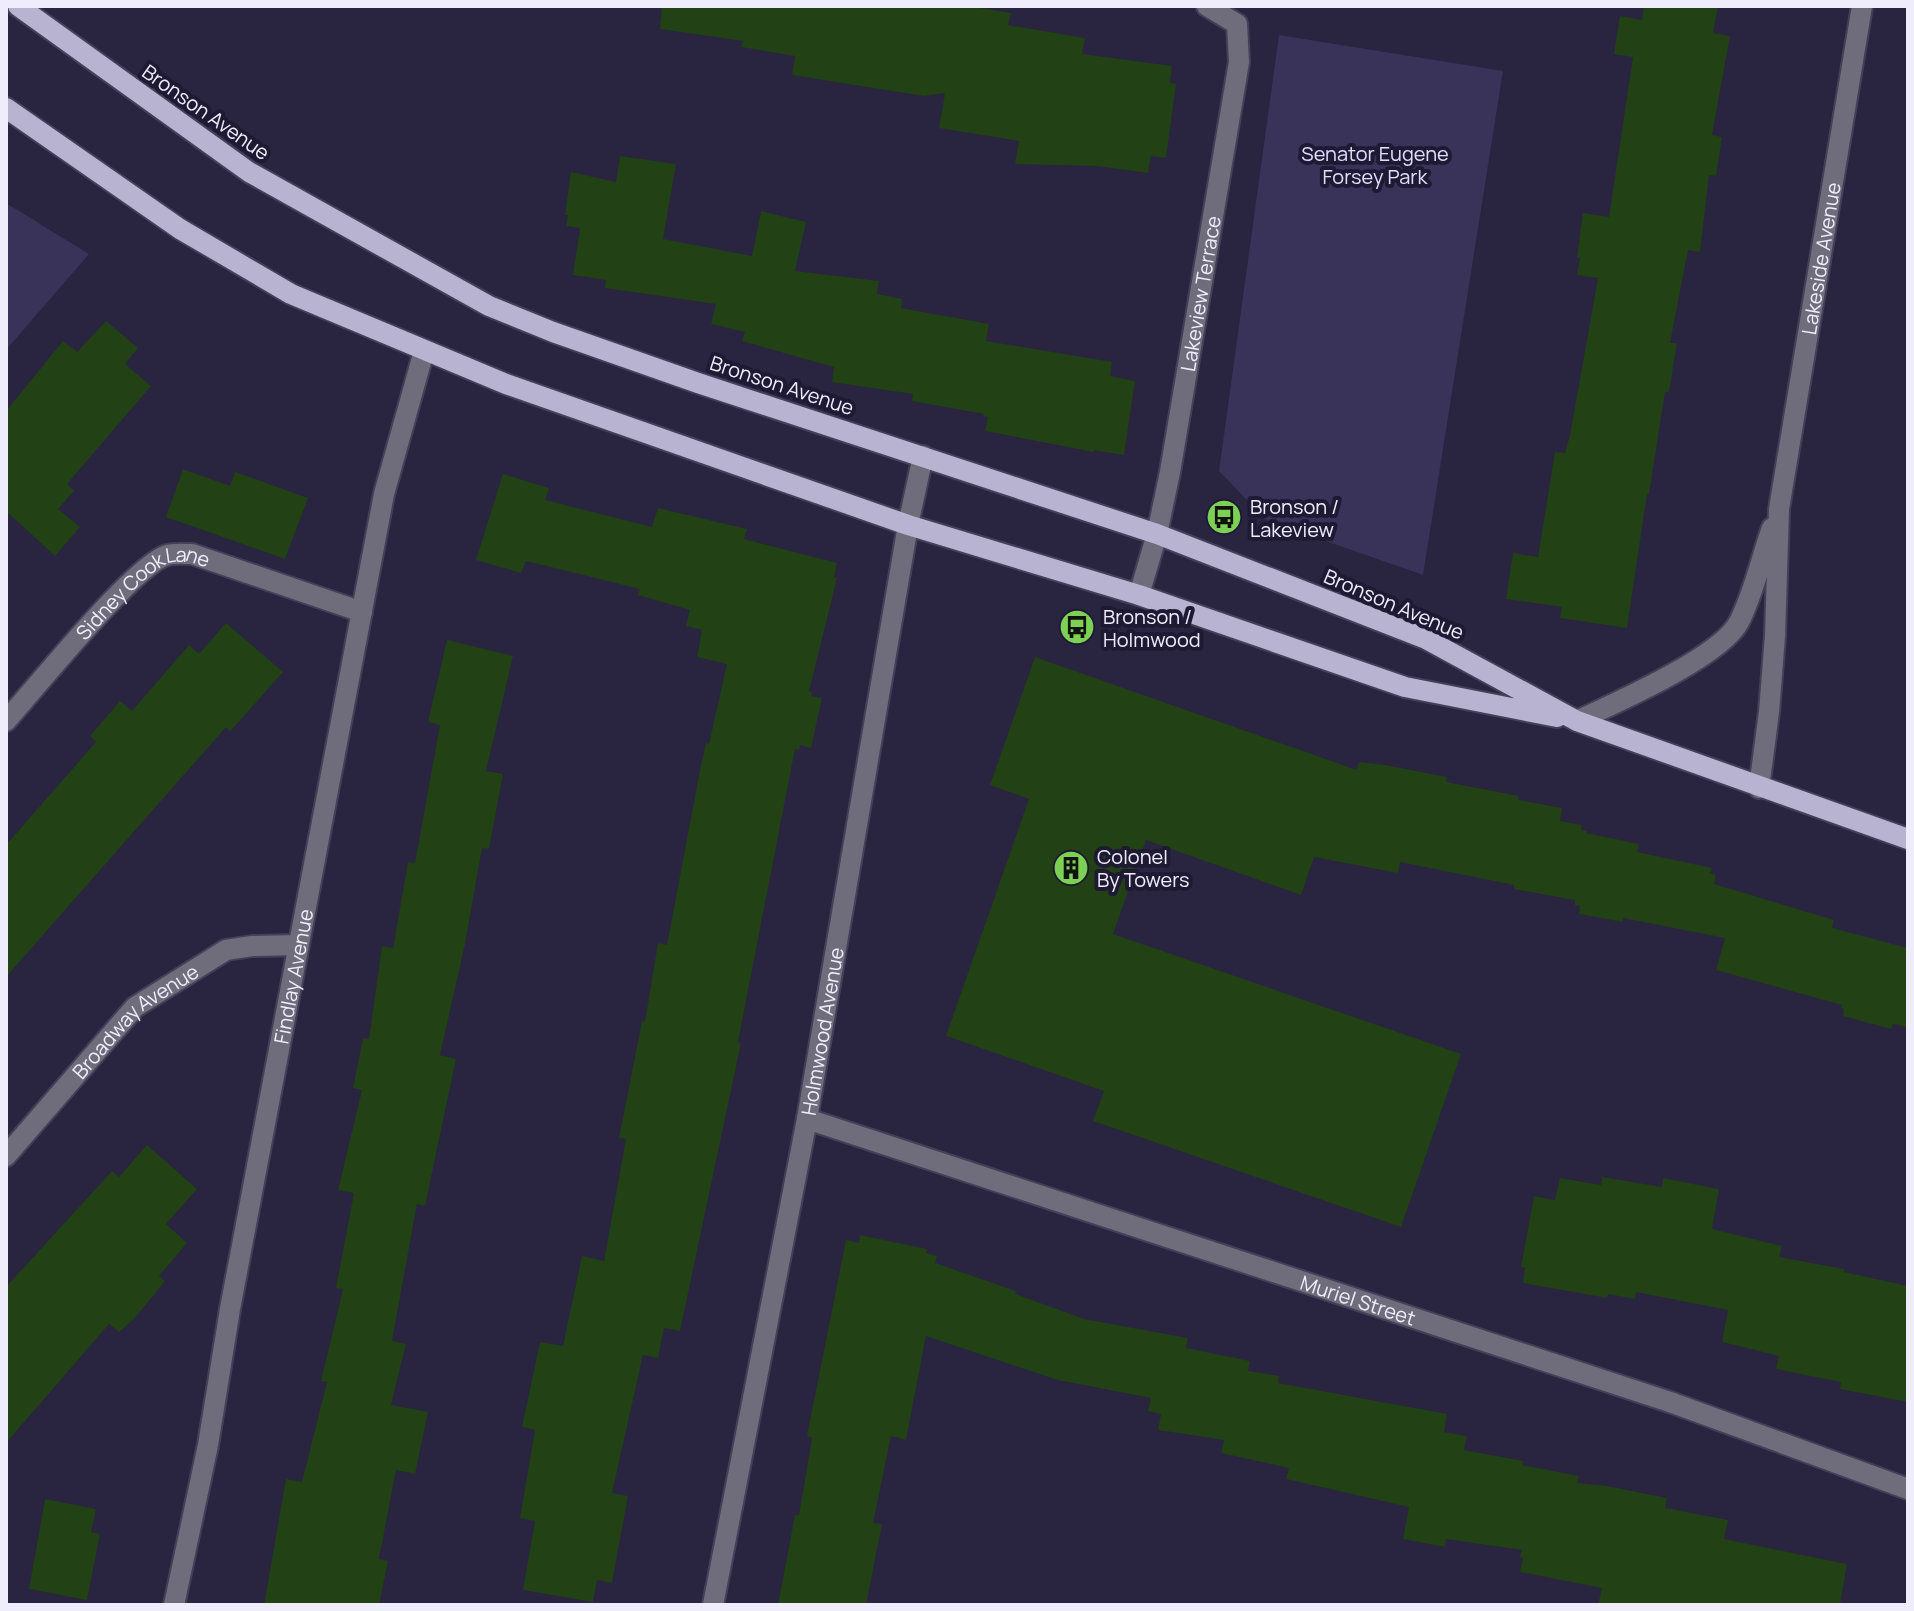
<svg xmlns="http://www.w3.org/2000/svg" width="1914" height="1611" font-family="Manrope,sans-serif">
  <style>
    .green { fill: #393259 }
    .building { fill: #224114 }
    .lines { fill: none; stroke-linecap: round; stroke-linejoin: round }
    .minor-casing { stroke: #454059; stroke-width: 24 }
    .major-casing { stroke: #454059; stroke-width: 24 }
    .minor { stroke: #6f6d7c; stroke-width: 20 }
    .major { stroke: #b7b3d1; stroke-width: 20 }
    .labels { text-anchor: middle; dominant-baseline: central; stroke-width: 8; stroke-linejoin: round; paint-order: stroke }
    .street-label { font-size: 20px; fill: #efedfc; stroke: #1f1a34 }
    .park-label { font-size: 20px; fill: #e1ddfd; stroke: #1f1a34 }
    .poi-label { font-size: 20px; fill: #efedfc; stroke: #1f1a34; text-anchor: start }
  </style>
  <rect width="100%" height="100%" fill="#29243f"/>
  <path class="green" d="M1279,35L1503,71L1423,575L1266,520L1219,471Z
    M6,203L89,254L6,350Z"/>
  <path class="building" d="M662,6H968L1011,13L1008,25L1085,38L1082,54L1172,66L1170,83L1176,84L1166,158L1151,156L1148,173L1097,166L1015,164L1019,141L939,128L945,93L924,96L792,75L795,56L741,47L743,41L660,29Z
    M1644,6H1718L1713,33L1730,36L1712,135L1722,137L1716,176L1709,175L1700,252L1688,250L1670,343H1677L1669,392H1665L1649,494H1647L1627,628L1560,618L1562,607L1506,599L1513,553L1538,557L1555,452L1565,453L1570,435L1598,278L1577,275L1580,258L1577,257L1583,213L1609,217L1633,57L1614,54L1620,16L1642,20Z
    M620,156L676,164L663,239L752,256L761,211L806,222L795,271L879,281L877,294L902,299L901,308L989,324L986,341L1112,362L1110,376L1135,381L1124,455L1094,450V452L985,431L988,417L983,416L984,414L912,401L913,394L832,382L834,367L742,341L745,332L711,324L716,304L605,288L606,280L573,275L580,228L566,226L568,215H565L571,172L616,182Z
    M106,321L138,348L125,364L151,386L67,484L74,491L58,509L80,527L55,556L6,511V411L63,341L77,352Z
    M183,469L230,486L235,472L308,498L285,559L166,517Z
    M503,474L549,488L545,500L652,527L658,508L747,529L744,539L837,563L834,577L837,578L809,691L812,692L811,696L822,698L811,748L800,745L799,750L795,749L738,1042L741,1043L680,1331L664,1328L658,1358L643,1355L612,1493L628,1496L612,1583L597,1580L593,1602L523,1590L535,1521L520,1518L535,1430L522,1427L540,1342L563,1346L582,1256L604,1261L626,1139L619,1138L642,1021L645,1022L658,943L667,945L700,770L706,743L709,744L727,664L697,657L702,630L686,626L690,610L638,595L640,589L526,561L521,573L476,560Z
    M226,623L283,672L236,725L230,731L226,727L6,977V845L96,742L90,736L120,701L132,711L189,645L199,654Z
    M447,640L513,656L486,771L503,774L489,849L482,848L465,944L440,1055L456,1059L425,1206L417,1204L392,1341L406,1344L391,1405L428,1412L415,1474L396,1470L379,1559L388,1561L379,1605H264L286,1479L302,1482L327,1382L321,1381L343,1289L336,1288L354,1193L338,1190L362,1090L353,1088L363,1038L369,1039L382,946L393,948L408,862L415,863L440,725L428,722Z
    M1035,657L1357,770L1359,762L1385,765L1447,777L1446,782L1519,796L1518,800L1562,808L1560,821L1582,825L1581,830L1587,831L1586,833L1639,844L1637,852L1712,868L1710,873L1716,875L1714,884L1834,920L1832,928L1908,948V1027L1893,1024L1891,1029L1843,1016L1844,1009L1841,1008L1842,1005L1716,970L1725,938L1623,918V922L1579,914L1580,906L1575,905V900L1514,889V885L1400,862L1398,873L1314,857L1301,895L1146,840L1113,934L1461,1054L1401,1227L1093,1121L1104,1091L946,1036L1029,799L990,785Z
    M147,1145L197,1189L166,1224L187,1243L159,1276L165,1281L134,1319L119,1332L109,1324L6,1443V1287L112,1171L119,1177Z
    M1602,1177L1662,1187L1663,1178L1719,1189L1712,1229L1782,1246L1779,1257L1844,1269V1272L1908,1286V1402L1840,1389L1841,1382L1776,1369L1779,1356L1722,1342L1728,1310L1636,1292L1635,1299L1608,1294L1607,1298L1523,1283L1525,1268L1521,1267L1534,1196L1555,1200L1560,1178L1601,1185Z
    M860,1235L927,1249L926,1253L937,1256L935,1263L1016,1291L1015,1294L1084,1319L1188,1338L1186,1348L1250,1361L1248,1371L1279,1376L1278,1383L1447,1414L1444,1432L1467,1436L1464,1450L1523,1461L1522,1465L1579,1476L1577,1483L1607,1486L1667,1498L1665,1508L1728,1520L1724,1539L1847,1564L1840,1605H1598L1602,1588L1520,1572L1523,1558L1520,1557L1522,1550L1446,1539L1445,1547L1403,1539L1409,1507L1286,1479L1289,1468L1221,1453L1224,1440L1158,1430L1161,1414L1148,1411L1151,1398L1058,1380L926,1336L906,1440L891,1436L873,1523L882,1524L866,1605H778L795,1515H799L812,1438L807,1436L846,1240L859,1243Z
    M45,1499L96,1509L91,1532L100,1534L87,1600L29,1589Z"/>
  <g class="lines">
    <defs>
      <g id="minor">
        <path id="s1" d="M1139,595L1157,534L1170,472L1239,62L1237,24L1207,6"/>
        <path id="s2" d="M6,721C35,689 134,565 167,555C174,553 184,554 192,554L362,612"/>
        <path d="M1577,721C1615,703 1721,657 1739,622C1754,593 1761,558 1772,528"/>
        <path id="s3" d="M1759,788L1769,712L1775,636L1779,509L1862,6"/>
        <path id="s4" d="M807,1119L1670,1402L1908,1489"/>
        <path id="s5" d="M6,1156L135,1007L226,950L252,946L299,945"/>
        <path id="s6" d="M174,1605L208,1445L230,1309L384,494L424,351"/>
        <path id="s7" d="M713,1605L807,1119L908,525L923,456"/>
      </g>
      <path id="major" d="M18,6L249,172L489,306L553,332L698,383L1157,534L1426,639L1577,721L1908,839
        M6,108L180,229L291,294L506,384L908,525L1139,595L1405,687L1557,717"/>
    </defs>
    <use href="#minor" class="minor-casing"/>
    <use href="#major" class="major-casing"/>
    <use href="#minor" class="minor"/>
    <use href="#major" class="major"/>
  </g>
  <defs>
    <symbol id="bus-disc" viewBox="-11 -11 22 22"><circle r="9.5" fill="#7cd154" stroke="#1f1a34"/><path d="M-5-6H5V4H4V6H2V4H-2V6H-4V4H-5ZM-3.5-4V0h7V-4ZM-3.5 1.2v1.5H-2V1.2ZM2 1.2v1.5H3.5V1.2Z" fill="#111"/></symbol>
    <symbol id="building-disc" viewBox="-11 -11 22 22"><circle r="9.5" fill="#7cd154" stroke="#1f1a34"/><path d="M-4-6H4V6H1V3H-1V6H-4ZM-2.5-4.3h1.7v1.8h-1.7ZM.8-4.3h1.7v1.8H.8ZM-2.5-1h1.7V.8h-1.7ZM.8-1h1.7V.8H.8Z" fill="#111"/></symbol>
  </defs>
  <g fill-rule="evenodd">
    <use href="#bus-disc" x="1204" y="497" width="40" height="40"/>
    <use href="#bus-disc" x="1057" y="607" width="40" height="40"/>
    <use href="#building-disc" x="1051" y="848" width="40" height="40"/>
  </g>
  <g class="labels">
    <g class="street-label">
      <text transform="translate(206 112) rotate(35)">Bronson Avenue</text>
      <text stroke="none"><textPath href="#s3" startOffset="534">Lakeside Avenue</textPath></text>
      <text stroke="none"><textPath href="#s1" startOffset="308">Lakeview Terrace</textPath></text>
      <text transform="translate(782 385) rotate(18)">Bronson Avenue</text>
      <text stroke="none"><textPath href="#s2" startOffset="194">Sidney Cook Lane</textPath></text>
      <text transform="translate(1394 604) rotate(23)">Bronson Avenue</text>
      <text stroke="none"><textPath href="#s6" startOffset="640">Findlay Avenue</textPath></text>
      <text stroke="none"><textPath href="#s5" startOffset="188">Broadway Avenue</textPath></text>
      <text stroke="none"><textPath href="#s7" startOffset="584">Holmwood Avenue</textPath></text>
      <text stroke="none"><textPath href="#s4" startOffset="580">Muriel Street</textPath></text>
    </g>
    <g class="park-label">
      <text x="1375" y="153">Senator Eugene<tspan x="1375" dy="23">Forsey Park</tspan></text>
    </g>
    <g class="poi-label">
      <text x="1250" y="506">Bronson /<tspan x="1250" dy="23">Lakeview</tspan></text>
      <text x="1103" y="616">Bronson /<tspan x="1103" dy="23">Holmwood</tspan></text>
      <text x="1097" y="856">Colonel<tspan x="1097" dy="23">By Towers</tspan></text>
    </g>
  </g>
  <rect width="1914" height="1611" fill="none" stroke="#efedfc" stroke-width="16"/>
</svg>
